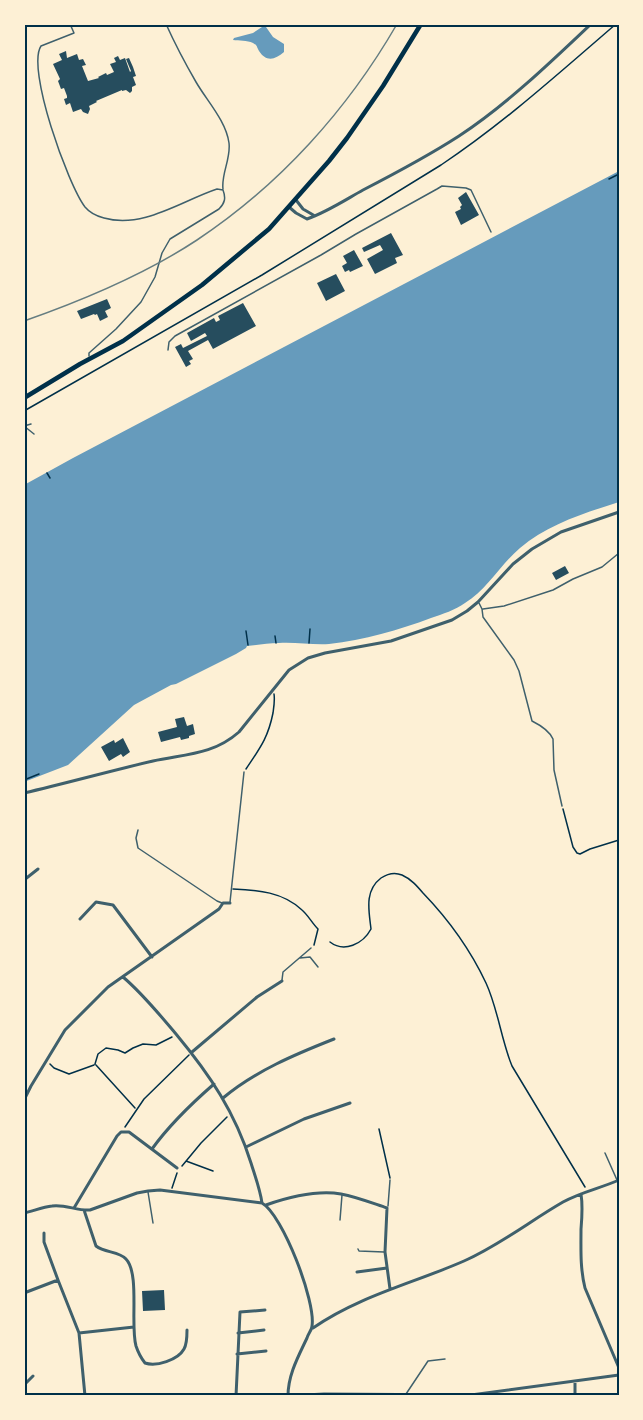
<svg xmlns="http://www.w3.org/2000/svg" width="643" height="1420" font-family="Bitter,serif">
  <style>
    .water { fill: #669bbc }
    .building { fill: #264d5e }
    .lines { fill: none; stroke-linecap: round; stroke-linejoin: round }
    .path { stroke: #003049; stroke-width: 1.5 }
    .service { stroke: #3f606c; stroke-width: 1.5 }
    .minor { stroke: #3f606c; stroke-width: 3 }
    .secondary { stroke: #003049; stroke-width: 4.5 }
    .rail { stroke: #657d81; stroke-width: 1.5 }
    .neatline { fill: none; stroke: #003049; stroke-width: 2 }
  </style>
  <rect width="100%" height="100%" fill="#fdf0d5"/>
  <path class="water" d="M262,27H266L273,37L284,44V52C275,60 266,62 259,51C256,46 258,46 253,43C247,40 239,41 233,40L234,38L253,33Z
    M619,171V502C585,513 548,524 520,548C500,565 487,590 465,603C455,610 443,614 431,618C399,630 364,640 329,644C313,645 295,642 279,643C268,643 257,645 247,646L246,648L236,654L176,684L171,685L134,705L68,765L24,782V485L73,458Z"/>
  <path class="building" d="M66,51L67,58L77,54L79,60L83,59L86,65L82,66L88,81L99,78L98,77L106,73L107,75L114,72L110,64L116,62L114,58L118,56L120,60L125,58L130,72L131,71L126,59L129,58L133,67L136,76L133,77L136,85L132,87V91L130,93L126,90L122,91V90L96,101L97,102L89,106L90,109L88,114L83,112L81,109L73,112L70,103L66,105L64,99L67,98V96L64,88L61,89L58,81L60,79L53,64L62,60L59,54Z
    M466,192L479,215L461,225L455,212L461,209L460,207L462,205L458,198Z
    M391,233L403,255L395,258L397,263L375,274L367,259L383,250L380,245L364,252L362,248Z
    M354,250L363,266L350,272L349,270L345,272L342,266L347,263L343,256Z
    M336,274L345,291L326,301L317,283Z
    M107,299L111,308L105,311L108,317L100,321L97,314L95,315L94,314L81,319L77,311Z
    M243,303L256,326L213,349L208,340L188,351L193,359L189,361L191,364L186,367L175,347L181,344L183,348L207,336L205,333L191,341L187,333L214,318L216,322L220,320L218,316Z
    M565,566L569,573L556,580L552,573Z
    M184,717L187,726L193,724L195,734L189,736V738L181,740L180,737L161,742L158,732L177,727L175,719Z
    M123,738L130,752L123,757L121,754L109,761L101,747L114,740L115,743Z
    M164,1290L165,1310L143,1311L142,1291Z"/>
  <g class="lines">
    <path class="path" d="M609,179L617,175
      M24,411L262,275L441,165C504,123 559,73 616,24
      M47,473L50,478
      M246,631L248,645
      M275,636L276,643
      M309,643L310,629
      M246,769C260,748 268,738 273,713C274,706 275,700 274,694
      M24,780L39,774
      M563,809L573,847L577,853L580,854L590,849L619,840
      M233,889C258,890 283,892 302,910C308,915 312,923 318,929L314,945
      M330,942C344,953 363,944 371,929C369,911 364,891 381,878C387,874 395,872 402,875C411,879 417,886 423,893C449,920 470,949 486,983C498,1009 501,1039 512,1066L585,1187
      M50,1064L54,1068L69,1074L94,1065
      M95,1064L98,1054L106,1048L118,1050L125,1053L133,1048L143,1044L156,1045L172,1037
      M96,1065L135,1108
      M125,1127L144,1099L189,1055
      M379,1129L390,1178
      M186,1161L213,1171
      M182,1166L201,1143L227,1117
      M172,1188L177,1173"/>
    <path class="service" d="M70,24L74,33L41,46C26,68 68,185 85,207C90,213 96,216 104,218C143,229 181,201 217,189L223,190C226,198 225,203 219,209L170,239L162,253L155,277L141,302L116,329L89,353V356
      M166,24C175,44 185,63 196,82C207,101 226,121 229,143C231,159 221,174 223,189
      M168,350L169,342L175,336L321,255L356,234L437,189L442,186L466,188L471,190L491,232
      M24,426L34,434
      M24,426L31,424
      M479,603L482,609L483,617L514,660L519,671L532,721C540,725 549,730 553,739L554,770L562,806
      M483,609L504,606L553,590L573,579L602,567L619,553
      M138,830L136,838L138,848L217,901L222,903
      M230,902L244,772
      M300,958L310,957L318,967
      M282,980L283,972L311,948
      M605,1153L617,1180
      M148,1192L153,1223
      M388,1206L390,1180
      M340,1220L342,1195
      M358,1249L359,1251L384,1252
      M406,1394L428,1361L445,1359"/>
    <path class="minor" d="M296,200L303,209L315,216
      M289,207L296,213L307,219C327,212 345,200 363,190C396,173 428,156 459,136C505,106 551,62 591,24
      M24,793C67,783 110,771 153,761C185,754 213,755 239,732L289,670L308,658L325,653L391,641L452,620L467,611L478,602L513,564L532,549L561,532L619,512
      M24,880L38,869
      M80,919L96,902L113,905L152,957
      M123,977C143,994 159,1014 176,1034C210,1075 235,1112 251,1163C255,1176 260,1189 262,1203
      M192,1052L257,997L282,981
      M223,1098C255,1071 296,1054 334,1039
      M24,1100L31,1086L65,1030L108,987L219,909L223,903H230
      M246,1147L304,1119L350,1103
      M152,1149C170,1124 191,1104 214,1084
      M581,1194C583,1206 582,1217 581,1229C581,1249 580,1268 585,1288L619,1368
      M266,1205C289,1197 317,1190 341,1194C357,1197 372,1203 387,1208L385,1252L390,1289
      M74,1208L117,1136L121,1132H129L177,1168
      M84,1210L96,1246C105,1253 119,1251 126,1259C140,1274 130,1325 136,1346C138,1352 141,1358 145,1363C156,1367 178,1360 184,1349C187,1344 187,1336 187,1330
      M24,1213C33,1211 43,1207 52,1206C65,1204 77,1211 90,1210L137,1193L148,1191L160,1190L262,1203C283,1215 316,1302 312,1326C312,1330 308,1334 307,1338C298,1357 288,1375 288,1396
      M44,1233V1242L58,1280
      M357,1272L387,1268
      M24,1293L58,1280L79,1333L85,1396
      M313,1328C359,1296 414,1283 464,1261C500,1245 530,1221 563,1202C581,1192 601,1188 619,1180
      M79,1333L134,1327
      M238,1333L264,1330
      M237,1354L266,1351
      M575,1381V1396
      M24,1385L33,1376
      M236,1396L240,1312L265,1310
      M287,1396L324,1394L471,1395L619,1375"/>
    <path class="secondary" d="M24,398L80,364L123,341L202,285L269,229L329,161L347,138L383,86L421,24"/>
    <path class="rail" d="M24,321C84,300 144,275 197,240C280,185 348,109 397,24"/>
  </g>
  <rect width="643" height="1420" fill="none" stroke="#fdf0d5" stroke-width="51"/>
  <rect x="26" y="26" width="592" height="1368" class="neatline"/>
</svg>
